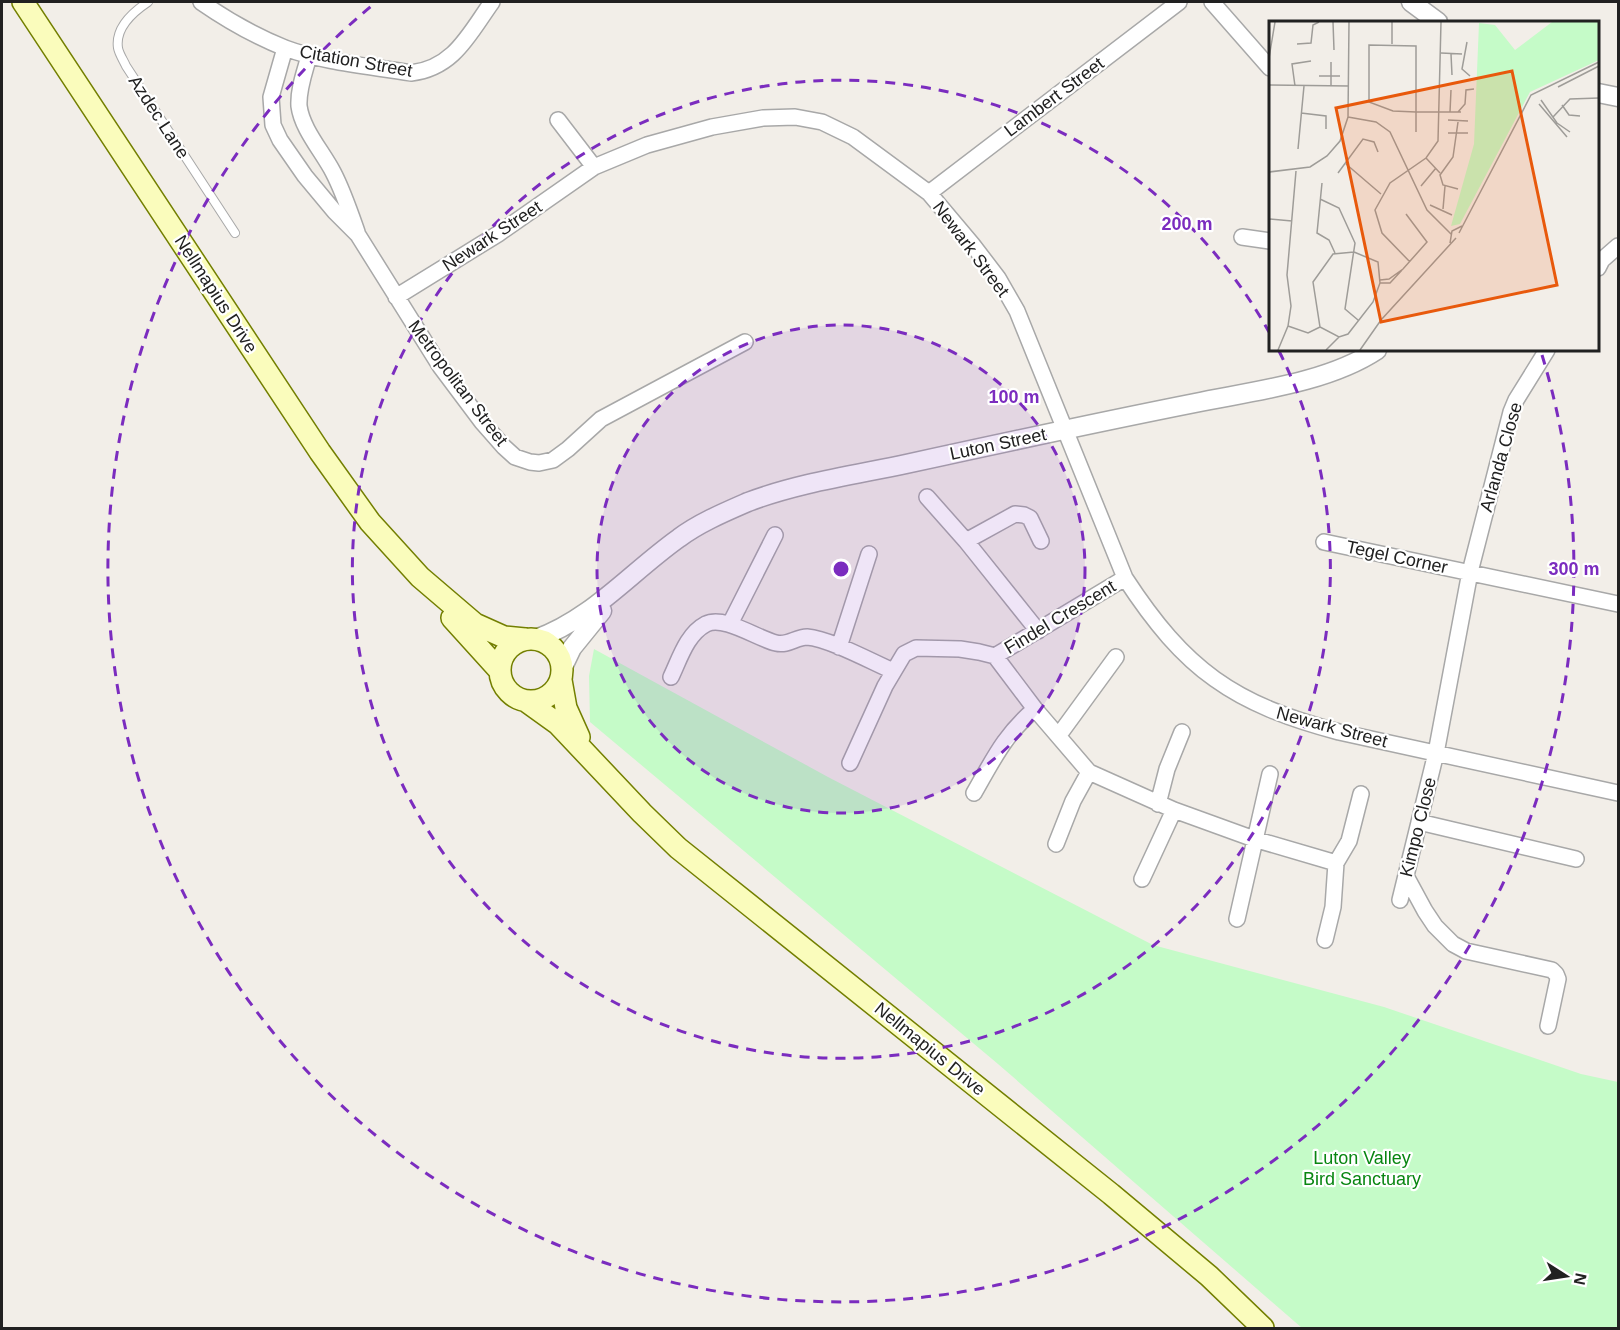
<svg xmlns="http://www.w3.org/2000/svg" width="1620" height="1330" font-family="Helvetica,sans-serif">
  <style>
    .park { fill: #c5fbc8 }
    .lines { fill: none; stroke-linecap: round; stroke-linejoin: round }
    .service-casing { stroke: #a8a8a8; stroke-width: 10 }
    .minor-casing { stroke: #a8a8a8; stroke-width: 18 }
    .tertiary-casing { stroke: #a8a8a8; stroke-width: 21 }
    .secondary-casing { stroke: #737f01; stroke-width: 24 }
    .service { stroke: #fff; stroke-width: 8 }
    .minor { stroke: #fff; stroke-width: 15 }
    .tertiary { stroke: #fff; stroke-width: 18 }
    .secondary { stroke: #fafcbc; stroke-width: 21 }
    .ring { fill: none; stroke: #7b2cbf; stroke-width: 3; stroke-dasharray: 10 8 }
    .labels { text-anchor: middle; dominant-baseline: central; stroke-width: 4.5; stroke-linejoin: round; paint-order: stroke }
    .street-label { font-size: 18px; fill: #212121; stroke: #fff }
    .park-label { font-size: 18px; fill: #088611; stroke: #fff }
    .inset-road { fill: none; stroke: #9e9c98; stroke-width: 1.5 }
    .view { fill: #e8590c; fill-opacity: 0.15; stroke: #e8590c; stroke-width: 3 }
    .inset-edge { fill: none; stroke: #212121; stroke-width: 3 }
    .centre { fill: #7b2cbf; stroke: #fff; stroke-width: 3 }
    .ring-label { font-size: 18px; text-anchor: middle; font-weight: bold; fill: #7b2cbf; stroke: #fff; stroke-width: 4.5; stroke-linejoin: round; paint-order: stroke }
  </style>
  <rect width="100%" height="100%" fill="#f2eee8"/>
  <path class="park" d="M594,649L828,777L1153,945L1384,1007L1581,1074L1618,1082V1328H1302L998,1064L590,722L589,676Z"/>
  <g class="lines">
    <defs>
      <path id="service" d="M148,2C133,12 115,28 118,48C119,54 124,61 126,66L235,233"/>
      <path id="minor" d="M201,2C227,20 255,36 285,48C325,63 370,66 411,73C454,68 469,34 492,2
        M1212,2L1270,68
        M285,48L271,97L273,125L280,140L305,176L335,212L358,235L440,366L482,422L504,447L515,457L530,462L539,463L553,460L568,449L601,419L745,342
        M309,56C305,71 298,89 299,106C302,129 322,151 333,172C343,191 350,212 357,232
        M558,120L594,167
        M929,193L1179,2
        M1242,237L1270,241
        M1598,268L1602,260L1618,246
        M396,297L498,234L594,167L647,145L712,127L763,118L795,117L822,122L853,137L929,193L972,244L998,278L1017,311L1125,578C1185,670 1233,704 1339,732L1618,793
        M927,497L966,541L1038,631
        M966,541L1015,514L1024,515L1030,518L1041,541
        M1324,542L1618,604
        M730,624L775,535
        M839,647L869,554
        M995,656L1125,578
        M671,677C680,658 687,634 706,624C724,615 758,639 776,643C788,646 796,637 807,637C830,639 870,661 893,671
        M1059,735L1116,657
        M850,763L885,686L904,654L916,648L960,649L979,652L995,656L1035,709L1089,772L1174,810L1254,839L1336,863
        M974,793C993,760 1005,734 1035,709
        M1158,804L1167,769L1182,732
        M1419,822L1576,859
        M1056,844L1073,801L1089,772
        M1406,876L1425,911L1435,926L1453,944L1466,951L1552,970L1556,974L1558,979L1548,1026
        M1142,879L1174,810
        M1400,900L1436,753L1470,572L1511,412L1516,400L1547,350
        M1237,919L1270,774
        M1325,940L1333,907L1336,863L1349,841L1361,794"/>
      <path id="tertiary" d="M1411,2L1438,22
        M1598,93L1618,97
        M536,639C592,619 631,572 679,538C699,523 725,512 748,502C798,483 854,475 906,464C1002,443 1099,422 1195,403C1253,391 1327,383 1377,350
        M562,669L572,648L602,611"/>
      <path id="secondary" d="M23,2L320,452L370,522L420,577L475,624L504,637L525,639
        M452,618L500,671
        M500 670a31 31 0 1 1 62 0a31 31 0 1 1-62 0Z
        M561,680L566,708L579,737
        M526,701L558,724L642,813L678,848L1111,1194L1209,1276L1263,1328"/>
    </defs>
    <use href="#service" class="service-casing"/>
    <use href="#minor" class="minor-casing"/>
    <use href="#tertiary" class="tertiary-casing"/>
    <use href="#secondary" class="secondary-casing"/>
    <use href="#service" class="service"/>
    <use href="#minor" class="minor"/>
    <use href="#tertiary" class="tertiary"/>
    <use href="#secondary" class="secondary"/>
  </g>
  <circle cx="841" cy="569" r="244" fill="#7b2cbf" fill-opacity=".12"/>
  <g class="ring">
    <circle cx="841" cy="569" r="244"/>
    <path d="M1279 351A489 489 0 1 1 1269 332"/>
    <path d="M1542 355A733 733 0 1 1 375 3"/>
  </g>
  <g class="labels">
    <g class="street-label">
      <text transform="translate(356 61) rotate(10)">Citation Street</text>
      <text transform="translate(1054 97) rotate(-37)">Lambert Street</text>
      <text transform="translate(159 117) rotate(57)">Azdec Lane</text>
      <text transform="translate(492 236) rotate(-33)">Newark Street</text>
      <text transform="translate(971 249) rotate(53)">Newark Street</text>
      <text transform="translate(216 294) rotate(57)">Nellmapius Drive</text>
      <text transform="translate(458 383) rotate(53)">Metropolitan Street</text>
      <text transform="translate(998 444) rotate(-12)">Luton Street</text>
      <text transform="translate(1501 457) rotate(-74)">Arlanda Close</text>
      <text transform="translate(1397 557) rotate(12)">Tegel Corner</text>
      <text transform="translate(1060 617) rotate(-31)">Findel Crescent</text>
      <text transform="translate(1332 727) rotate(15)">Newark Street</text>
      <text transform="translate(1418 827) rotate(-76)">Kimpo Close</text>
      <text transform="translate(930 1049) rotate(39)">Nellmapius Drive</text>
    </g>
    <g class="park-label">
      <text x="1362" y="1158">Luton Valley<tspan x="1362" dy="21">Bird Sanctuary</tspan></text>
    </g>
  </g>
  <g transform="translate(1269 21)">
    <rect width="330" height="330" fill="#f2eee8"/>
    <path d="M283,1H330V39L261,71L191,203L182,205L205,123L210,2L226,4L246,29Z" fill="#c5fbc8"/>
    <path class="inset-road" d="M64,1L65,29M198,21L193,48L201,55M28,23L42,22L44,4L50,1M123,23V1M172,32L193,33M182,33L183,54M0,37L6,1M62,41V65M50,55H71M0,64L80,65M26,65L23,43L42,40M289,66L330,45M272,79L288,102L301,111M270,83L298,116M293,84L300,94L311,95M181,91L182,69M189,91L196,83L197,69L205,68M32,92L57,95V108M79,96L107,101L121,111L158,189L182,213M284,96L301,78L330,77M179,99L199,100M189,101L184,136L171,154L174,164L189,168M147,111V25L100,24V81L124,90L147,91H192M179,112H199M29,128L35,65M157,137L171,152M77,143L112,173M0,151L41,146L58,135L71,120L79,96L80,1M69,152L94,118L105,121L109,131M53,162L48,212L60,219L66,232M152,165L167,147M51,178L70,187L86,222L76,288L89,299M161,184L183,194M174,188L176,165M0,198L23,200M190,212L262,74L330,41M181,222L183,210L193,205M85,231L109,241L111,262L104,281L79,313L70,316L51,306L44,261L64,233ZM141,241L113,212L106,189L121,162L157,137L169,120L172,1M111,259L120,258L134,248L158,221L137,193M111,262H121L133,249M19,305L22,285L18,254L27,150M19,305L39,312L51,306M9,329L19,305M57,329L70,316M91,329L112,299L187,217"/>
    <path class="view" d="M243,50L288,264L112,301L67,87Z"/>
    <rect width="330" height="330" class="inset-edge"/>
  </g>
  <circle cx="841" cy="569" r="9" class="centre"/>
  <g class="ring-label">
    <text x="1187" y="230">200 m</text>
    <text x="1014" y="403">100 m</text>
    <text x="1574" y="575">300 m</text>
  </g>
  <rect width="1620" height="1330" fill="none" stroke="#212121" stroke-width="6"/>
  <g transform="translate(1566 1276) rotate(102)" stroke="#ffffff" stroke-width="4.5" paint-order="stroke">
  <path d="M0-4.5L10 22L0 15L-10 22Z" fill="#212121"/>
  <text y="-9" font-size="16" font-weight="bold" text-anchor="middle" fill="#212121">N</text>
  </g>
</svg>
